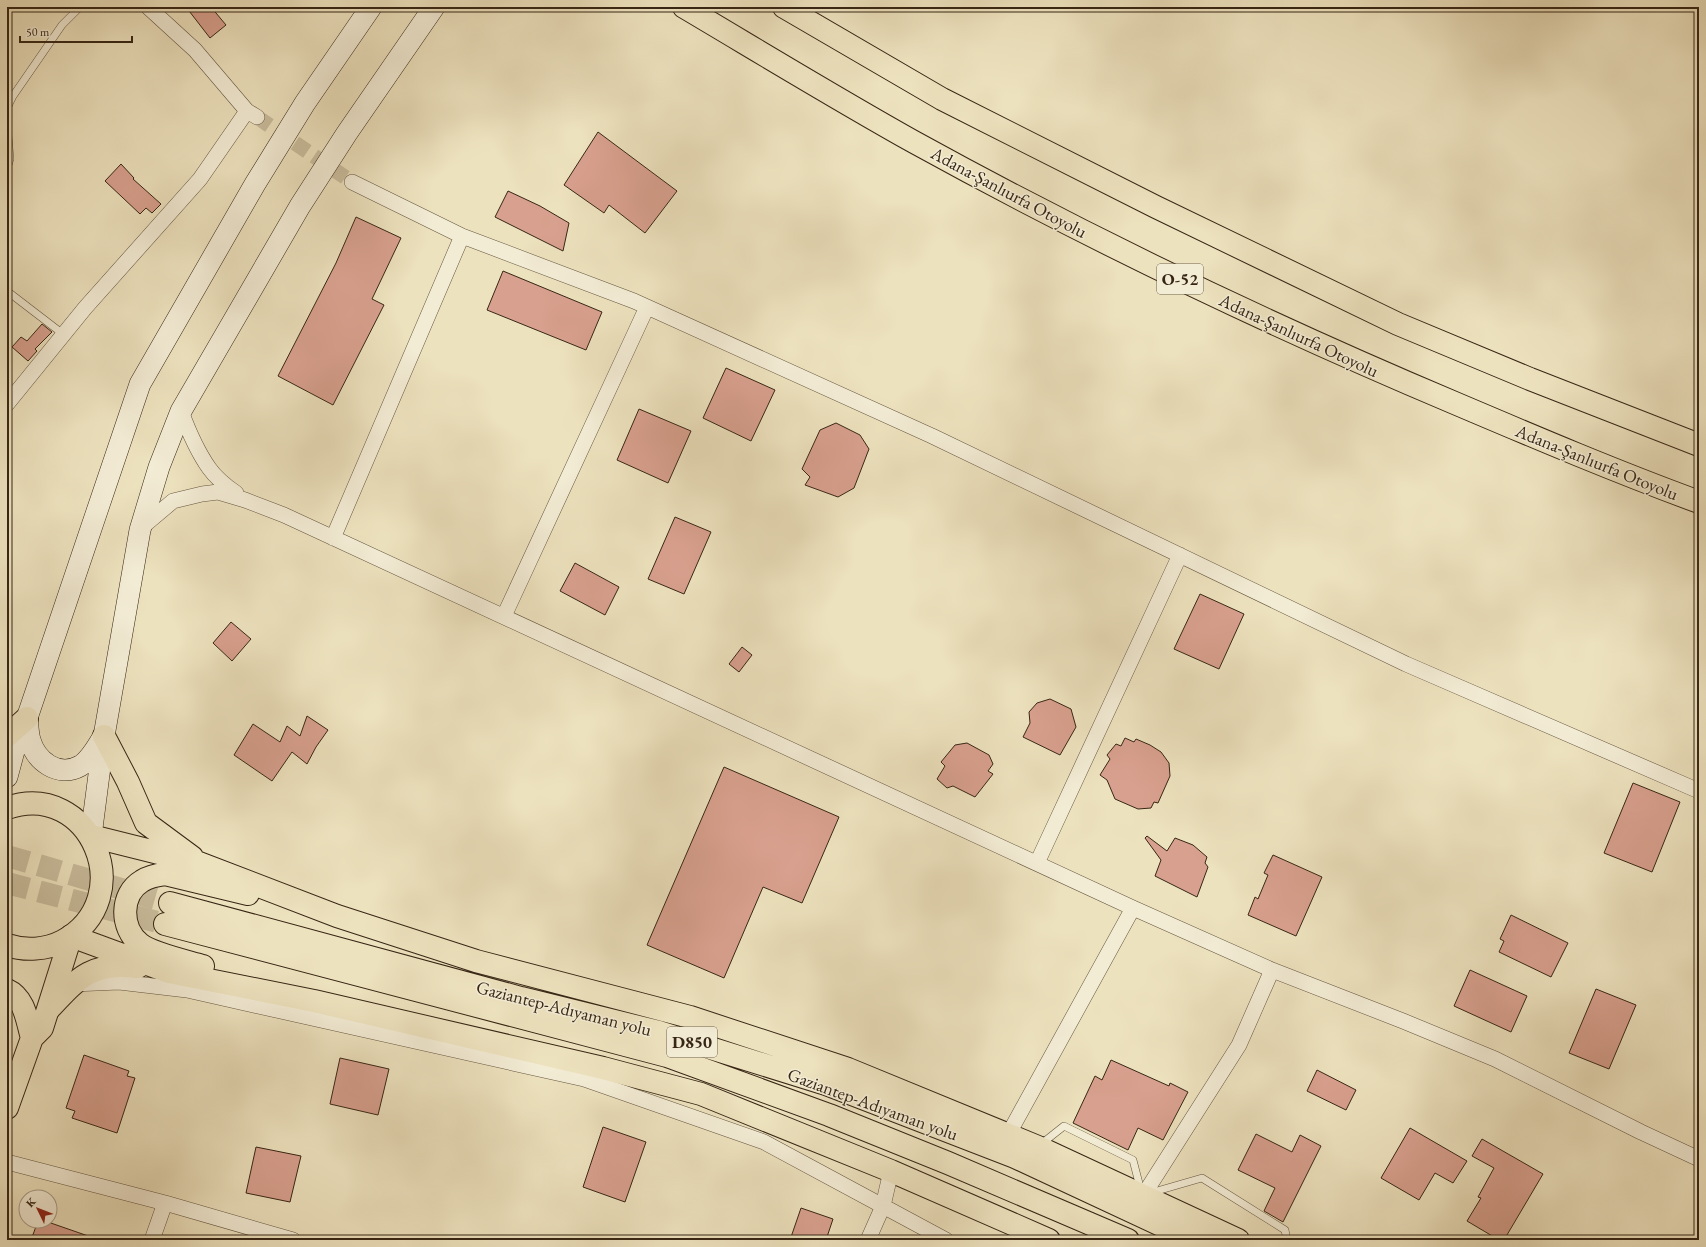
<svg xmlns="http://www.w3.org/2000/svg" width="1706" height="1247" font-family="'EB Garamond',serif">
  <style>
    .building { fill: #d8a08e; stroke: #372615 }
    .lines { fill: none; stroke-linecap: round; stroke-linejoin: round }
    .street-tunnel { stroke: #c9bc9c; stroke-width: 15; stroke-dasharray: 15 8; stroke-linecap: butt }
    .highway-tunnel { stroke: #c9bc9c; stroke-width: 22; stroke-dasharray: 22 11; stroke-linecap: butt }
    .lane-casing { stroke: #64553f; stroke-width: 8 }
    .street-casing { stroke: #64553f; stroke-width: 16 }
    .secondary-casing { stroke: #372615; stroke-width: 22 }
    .primary-casing { stroke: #372615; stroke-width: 24 }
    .highway-casing { stroke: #372615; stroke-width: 24 }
    .lane { stroke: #f3ecd5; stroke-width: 7 }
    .street { stroke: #f3ecd5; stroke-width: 15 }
    .secondary { stroke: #f3ecd5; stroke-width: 21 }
    .primary { stroke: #ede2be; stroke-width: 22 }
    .highway { stroke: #ede2be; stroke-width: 22 }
    .labels { text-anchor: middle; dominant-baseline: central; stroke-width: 3; stroke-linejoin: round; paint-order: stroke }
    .shield { fill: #f3ecd5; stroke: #6f614f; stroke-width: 1 }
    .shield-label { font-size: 17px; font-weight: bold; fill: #372615 }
    .street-label { font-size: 18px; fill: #372615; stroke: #f3ecd5 }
  </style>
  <rect width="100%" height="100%" fill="#ede2be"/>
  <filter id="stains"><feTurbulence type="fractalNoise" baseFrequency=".005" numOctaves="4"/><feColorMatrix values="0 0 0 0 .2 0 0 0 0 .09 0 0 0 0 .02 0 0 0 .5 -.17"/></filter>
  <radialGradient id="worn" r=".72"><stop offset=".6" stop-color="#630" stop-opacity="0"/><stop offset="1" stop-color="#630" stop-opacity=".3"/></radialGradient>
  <path class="building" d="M186,7H211L226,25L210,38Z
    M598,132L677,191L645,233L609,205L604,213L564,185Z
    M121,164L134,178L133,179L161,204L152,213L146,208L140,214L105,181Z
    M508,191L540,206L569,223L563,251L495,217Z
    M356,217L401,238L372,299L384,305L333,405L278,376L336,263Z
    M503,271L602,312L586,350L487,310Z
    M42,324L52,332L35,349L37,351L28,361L12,347L21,337L27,341Z
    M726,368L775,390L751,441L703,418Z
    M639,409L691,431L668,483L617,460Z
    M836,423L860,435L869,449L854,488L838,497L805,485L810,477L802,469L820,430Z
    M675,517L711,532L684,594L648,579Z
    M575,563L619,587L605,615L560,591Z
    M1200,594L1244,614L1219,669L1174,649Z
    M231,622L251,639L232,661L213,643Z
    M742,647L752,655L739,672L729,664Z
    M1050,699L1071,709L1076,727L1060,755L1023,737L1030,723L1029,712L1037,703Z
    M307,716L328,730L316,747L307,764L292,752L272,781L234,755L253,724L280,742L287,726L300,736Z
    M1125,738L1134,742L1136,739L1150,745L1161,752L1169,763L1170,776L1158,803L1154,802L1151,808L1138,809L1115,799L1107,780L1100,775L1110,759L1107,755L1116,744L1121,746Z
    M967,743L989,755L993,764L988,771L993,774L975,797L953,786L947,788L937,779L945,766L941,762L955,745Z
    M724,767L839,817L802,903L763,887L724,978L647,945Z
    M1633,783L1680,802L1652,872L1604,853Z
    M1147,836L1167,851L1175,838L1193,845L1207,857L1205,863L1208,867L1197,897L1155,876L1161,860L1145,838Z
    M1273,855L1322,877L1296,936L1248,915L1255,897L1258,899L1268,875L1264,873Z
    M1511,915L1568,943L1551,977L1499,952L1504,941L1500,939Z
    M1470,970L1527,996L1511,1032L1454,1006Z
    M1596,989L1636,1005L1609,1069L1569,1053Z
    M84,1055L129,1071L127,1076L135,1078L117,1133L72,1118L75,1111L66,1108Z
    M340,1058L389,1069L378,1115L330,1104Z
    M1111,1060L1169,1086L1170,1083L1188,1092L1163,1140L1138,1128L1128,1150L1073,1123L1095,1076L1102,1080Z
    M1317,1070L1356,1090L1346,1110L1307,1091Z
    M603,1127L646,1142L625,1202L583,1187Z
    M1410,1128L1467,1161L1453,1183L1435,1173L1419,1200L1381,1178Z
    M1256,1134L1292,1152L1300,1135L1321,1146L1283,1222L1264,1211L1275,1188L1238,1170Z
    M1482,1139L1543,1174L1504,1240H1499L1467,1221L1481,1198L1478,1197L1494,1168L1472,1156Z
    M256,1147L301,1156L290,1202L246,1193Z
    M801,1208L833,1219L826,1240H790Z
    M38,1221H45L94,1238V1240H31Z"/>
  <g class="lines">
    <path class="street-tunnel" d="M257,117L352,182"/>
    <path class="highway-tunnel" d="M7,856L170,903
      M7,883L165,924"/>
    <defs>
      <path id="lane" d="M7,108L13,96L62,25L80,7
        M7,125L10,159L7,168
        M7,291L63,334
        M1040,1145L1064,1126L1133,1160L1141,1191
        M1150,1193L1202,1178L1285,1230L1287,1240"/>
      <path id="street" d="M148,7L195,50L247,111L257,117
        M352,182L462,236L634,301L932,436L1406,664L1699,791
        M7,404L85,308L200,179L247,111
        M181,411C188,430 197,451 209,468C216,478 226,486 236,493
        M141,528L173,501L202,494L218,492L245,500L284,515L1133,908L1272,970L1403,1021L1495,1059L1641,1132L1699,1159
        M333,538L462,236
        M504,616L647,307
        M1037,863L1180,555
        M73,984L119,982L187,990L584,1079L764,1142L946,1240
        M1008,1135L1133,908
        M7,1162L165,1203L293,1240
        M1143,1196L1239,1045L1272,970
        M152,1240L165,1203
        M868,1240L883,1206L891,1171"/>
      <path id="secondary" d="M27,718C28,725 28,733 30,740C36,761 58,778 80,766C90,760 97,747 103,737
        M7,777L14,751L27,718L140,384L255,184L305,103L371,7
        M91,836L104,736L140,530L159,467L181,411L300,206L347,133L434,7"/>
      <path id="primary" d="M7,808C90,779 141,898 63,941C46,950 25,951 7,945
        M7,990C25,998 27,1021 32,1038
        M7,1108L32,1038L42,1028L71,936"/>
      <path id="highway" d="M684,7C760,52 837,99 914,142C1090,239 1272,326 1457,404C1537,438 1617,472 1699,502
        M784,7L942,99L1156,207L1398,324L1530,379L1699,445
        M7,736L27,718
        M104,736L128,782L146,823L192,857
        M91,836L199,863L337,916L476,961L690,1017L848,1069L1038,1147L1238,1240
        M170,903L521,998L659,1032L826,1084L1015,1157L1193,1240
        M165,924L667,1056L829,1115L948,1163L1128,1240
        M71,936L169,972L314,1001L603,1068L701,1094L891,1171L1049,1240
        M203,966C186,961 153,954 140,944C120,928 120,894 142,881C150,876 157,875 165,874L248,894
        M49,1009C78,978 92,961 138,967"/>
    </defs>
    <use href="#lane" class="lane-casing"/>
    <use href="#street" class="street-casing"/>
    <use href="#secondary" class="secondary-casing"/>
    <use href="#primary" class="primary-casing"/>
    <use href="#highway" class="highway-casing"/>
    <use href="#lane" class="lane"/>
    <use href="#street" class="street"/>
    <use href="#secondary" class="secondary"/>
    <use href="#primary" class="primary"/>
    <use href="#highway" class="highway"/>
  </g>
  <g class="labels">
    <g class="shield">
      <rect x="1157" y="264" width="46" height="30" rx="3"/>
      <rect x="667" y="1027" width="50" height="30" rx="3"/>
    </g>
    <g class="shield-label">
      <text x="1180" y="279">O-52</text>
      <text x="692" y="1042">D850</text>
    </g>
    <g class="street-label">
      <text transform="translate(1009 192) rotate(28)">Adana-Şanlıurfa Otoyolu</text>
      <text transform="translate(1299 335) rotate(25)">Adana-Şanlıurfa Otoyolu</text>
      <text transform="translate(1597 462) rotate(22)">Adana-Şanlıurfa Otoyolu</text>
      <text transform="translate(564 1008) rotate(14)">Gaziantep-Adıyaman yolu</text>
      <text transform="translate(873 1104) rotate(20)">Gaziantep-Adıyaman yolu</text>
    </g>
  </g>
  <rect width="1706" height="1247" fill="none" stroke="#ede2be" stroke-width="24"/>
  <rect x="8" y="8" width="1690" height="1231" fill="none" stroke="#372615" stroke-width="2"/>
  <rect x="12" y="12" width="1682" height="1223" fill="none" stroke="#372615"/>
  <g transform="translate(38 1209) rotate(313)"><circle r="19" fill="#f3ecd5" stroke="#a89d88"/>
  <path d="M0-3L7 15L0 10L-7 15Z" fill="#8f2418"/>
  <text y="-6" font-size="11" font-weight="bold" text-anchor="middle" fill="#372615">K</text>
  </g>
  <path d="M20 36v6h112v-6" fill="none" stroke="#372615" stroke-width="2"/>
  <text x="26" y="36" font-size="12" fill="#372615" stroke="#f3ecd5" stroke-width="3" paint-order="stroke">50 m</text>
  <rect width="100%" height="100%" filter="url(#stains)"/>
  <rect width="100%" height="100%" fill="url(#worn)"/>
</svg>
